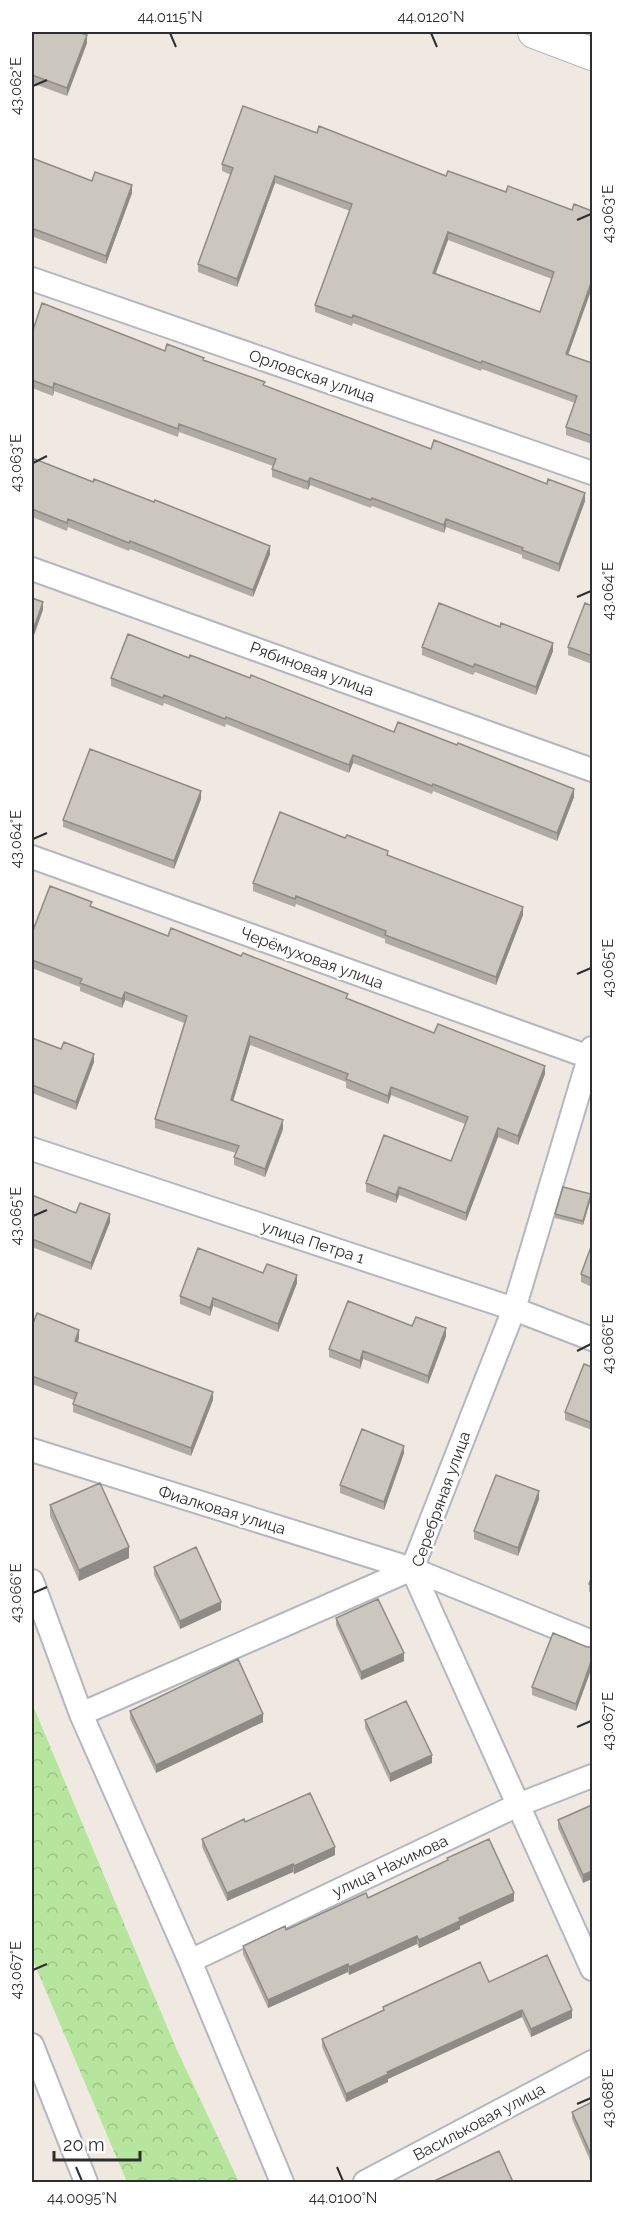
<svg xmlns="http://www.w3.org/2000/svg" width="624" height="2214" font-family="Raleway,sans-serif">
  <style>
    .forest { fill: url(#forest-crowns) }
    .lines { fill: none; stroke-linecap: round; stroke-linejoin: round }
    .minor-casing { stroke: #b4b7c1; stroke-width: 26 }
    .secondary-casing { stroke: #b4b7c1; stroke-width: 34 }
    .minor { stroke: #fff; stroke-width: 22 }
    .secondary { stroke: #fff; stroke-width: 32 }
    .wall { fill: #afaba4; fill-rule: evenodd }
    .shaded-wall { fill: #8e8b86 }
    .building { fill: #cbc7bf; stroke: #8e8b86; stroke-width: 1.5; fill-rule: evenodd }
    .ticks { fill: none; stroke: #2e2e2e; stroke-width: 2 }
    .labels { text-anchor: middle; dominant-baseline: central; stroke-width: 5; stroke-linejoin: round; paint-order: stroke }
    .street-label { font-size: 16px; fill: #2e2e2e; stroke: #fff }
    .neatline { fill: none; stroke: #2e2e2e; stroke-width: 2 }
    .ticks-label { font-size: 15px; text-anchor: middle; fill: #2e2e2e }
  </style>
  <defs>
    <pattern id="forest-crowns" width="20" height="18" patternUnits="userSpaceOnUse" patternTransform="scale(1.5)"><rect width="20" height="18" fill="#b6e59e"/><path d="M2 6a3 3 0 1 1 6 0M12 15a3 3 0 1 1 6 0" fill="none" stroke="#9dc588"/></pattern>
  </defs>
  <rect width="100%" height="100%" fill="#efe9e1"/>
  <path class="forest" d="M32,1703L176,2048L239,2182H127L32,1958Z"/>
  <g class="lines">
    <defs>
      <path id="minor" d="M32,279L592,473
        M32,569L592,770
        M32,857L592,1058
        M592,1048L514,1309L412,1569L592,1969
        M32,1149L514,1309L592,1339
        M32,1450L412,1569L592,1642
        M32,1581L81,1714L190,1961L282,2182
        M81,1714L412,1569
        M190,1961L518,1805L592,1776
        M32,2045L86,2182
        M365,2182L592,2062"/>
      <path id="secondary" d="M534,32L592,54"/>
    </defs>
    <use href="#minor" class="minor-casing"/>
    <use href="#secondary" class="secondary-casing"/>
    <use href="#minor" class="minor"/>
    <use href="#secondary" class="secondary"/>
  </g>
  <path class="wall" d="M32,32L87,43L67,96L32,83Z
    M317,133L446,176L572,210L568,354L592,363V444L566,435V427L575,403L482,369L481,371L353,323L352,326L315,312V305L350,211L275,183L237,287L198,272V264L231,175L222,171V164ZM448,240L552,279L540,312L436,273Z
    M32,158L92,181L132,193L106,264L34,237L33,240L32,239Z
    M32,333L165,351L204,360L265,386L431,449L585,501L559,572L522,558V555L446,527L444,533L372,506L371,508L310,485L308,490L272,477V469L273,466L179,432L178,437L54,391L53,396L32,388Z
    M32,458L270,554L253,597L130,549L129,551L68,527L67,531L32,517Z
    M592,606V664L568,655V647Z
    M422,647L553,651L536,695L475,672L473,675L422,655Z
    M189,658L574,797L557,841L433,791L432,794L353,763L349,773L226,724L225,727L164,703L163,706L111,686V678Z
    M201,799L174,869L63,827V820Z
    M388,856L523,915L496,985L385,943V939L296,904L295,907L253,891V883Z
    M92,907L168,936L348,999L434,1033L545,1074L518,1145L498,1137L466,1221L399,1195L396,1203L366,1192V1183L451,1161L465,1124L391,1095L388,1104L346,1088V1082L250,1045L233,1101L283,1129L265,1177L234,1165V1157L236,1153L155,1128V1119L184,1023L125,1000L122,1008L80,991V987L32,968V933Z
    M32,1038L94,1062L76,1110L32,1093Z
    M592,1157V1171L590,1170V1162Z
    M32,1195L76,1213L110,1222L91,1270L32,1247Z
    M591,1198L583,1225L555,1218V1214Z
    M592,1244V1287L581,1282V1274Z
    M263,1273L297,1283L278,1332L213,1306L210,1316L180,1304V1296Z
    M32,1326L79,1338L78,1342L213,1400L191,1456L73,1412V1404L74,1400L32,1384Z
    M412,1326L446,1336L428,1384L363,1359L360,1369L329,1357V1349Z
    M592,1367V1430L565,1420V1412Z
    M404,1453L384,1510L340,1493V1485Z
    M539,1499L518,1556L474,1539V1531Z
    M50,1505L129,1558L79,1581L50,1516Z
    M154,1567L221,1610L180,1629L154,1575Z
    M592,1576V1593L589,1592V1584Z
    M336,1618L404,1661L361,1680L336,1625Z
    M587,1647H592V1667L576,1711L532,1695V1687Z
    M130,1711L263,1722L156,1773L130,1719Z
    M365,1720L432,1763L390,1782L365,1728Z
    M592,1805L583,1883L558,1828V1820Z
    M245,1822L335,1855L294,1874L293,1872L227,1901L202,1847V1839Z
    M447,1858L514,1901L460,1926V1929L419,1948L417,1944L349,1975L348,1972L268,2008L243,1954V1946L368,1898L447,1861Z
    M489,1982L572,2018L531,2037L522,2017L388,2079V2082L346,2102L322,2047V2039L383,2010V2007Z
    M592,2102V2165L572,2119V2112Z"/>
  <path class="shaded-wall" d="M87,35V43L67,96V88Z
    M275,176V183L237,287V279Z
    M132,185V193L106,264V256Z
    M448,232V240L433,280V273Z
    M592,280V288L566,361V354Z
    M54,383V391L53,396V388Z
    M310,478V485L308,490V482Z
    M585,493V501L559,572V564Z
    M446,519V527L444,533V525Z
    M270,546V554L253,597V590Z
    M43,602V610L32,641V633Z
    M553,643V651L536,695V687Z
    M353,755V763L349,773V765Z
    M574,789V797L557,841V833Z
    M201,791V799L174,869V861Z
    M523,907V915L496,985V977Z
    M125,992V1000L122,1008V999Z
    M250,1036V1045L231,1108V1100Z
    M94,1054V1062L76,1110V1102Z
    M545,1066V1074L518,1145V1136Z
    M391,1087V1095L388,1104V1096Z
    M283,1120V1129L265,1177V1169Z
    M498,1128V1137L466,1221V1213Z
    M399,1187V1195L396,1203V1195Z
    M591,1194V1198L583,1225V1221Z
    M110,1214V1222L91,1270V1263Z
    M297,1275V1283L278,1332V1324Z
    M213,1298V1306L210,1316V1308Z
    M446,1328V1336L428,1384V1376Z
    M79,1330V1338L75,1349V1341Z
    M363,1351V1359L360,1369V1361Z
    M213,1392V1400L191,1456V1448Z
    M404,1446V1453L384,1510V1502Z
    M539,1491V1499L518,1556V1548Z
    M129,1547V1558L79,1581V1570Z
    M221,1602V1610L180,1629V1621Z
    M404,1653V1661L361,1680V1672Z
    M592,1659V1667L576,1711V1704Z
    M263,1714V1722L156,1773V1765Z
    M432,1755V1763L390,1782V1774Z
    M335,1847V1855L294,1874V1866Z
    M293,1864V1872L227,1901V1893Z
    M592,1871V1879L583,1883V1875Z
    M514,1893V1901L460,1926V1929L419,1948V1940L459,1918Z
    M417,1936V1944L349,1975V1967Z
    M348,1964V1972L268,2008V2000Z
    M522,2010V2017L388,2079V2082L346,2102V2094L387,2072Z
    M572,2010V2018L531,2037V2029Z"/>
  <path class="building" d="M32,32H77L87,35L67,88L32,75Z
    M243,106L317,133L319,126L446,176L448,171L506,192L508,186L572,210L574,204L592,211V280L566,354L592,363V436L566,427L577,396L482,361L481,363L353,315L352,318L315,305L352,204L275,176L237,279L198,264L233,168L222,164ZM448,232L554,272L540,312L433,273Z
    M32,158L92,181L95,172L132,185L106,256L34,229L33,232L32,231Z
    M42,303L165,351L167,344L204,358L203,360L265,382L263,385L431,449L434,440L547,484L548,479L585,493L559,564L522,550L523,548L446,519L444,525L372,498L371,500L310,478L308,482L272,469L276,459L179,424L178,429L54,383L53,388L32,380V333Z
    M32,458L93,482L94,479L154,502L155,500L270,546L253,590L130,541L129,543L68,519L67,523L32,509Z
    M32,598L43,602L32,633Z
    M439,603L500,627L501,623L553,643L536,687L475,664L473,667L422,647Z
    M585,603L592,606V656L568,647Z
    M128,634L189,658L190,655L250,678L251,675L394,732L398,722L457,745L458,743L574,789L557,833L433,784L432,786L353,755L349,765L226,717L225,719L164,695L163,698L111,678Z
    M90,749L201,791L174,861L63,820Z
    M280,812L345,838L347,835L388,851L387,855L523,907L496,977L385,935L386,931L296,896L295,899L253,883Z
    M50,886L92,902L90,906L168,936L171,928L241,956L243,953L348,994L346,998L434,1033L438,1024L545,1066L518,1136L498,1128L466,1213L399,1187L396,1195L366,1183L384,1135L451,1161L468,1117L391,1087L388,1096L346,1079L348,1074L250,1036L231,1100L283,1120L265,1169L234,1157L239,1146L155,1119L187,1016L125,992L122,999L80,983L82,979L32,960V933Z
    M32,1038L61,1049L64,1042L94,1054L76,1102L32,1085Z
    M563,1187L591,1194L583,1221L555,1214Z
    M32,1195L76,1213L80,1203L110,1214L91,1263L32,1239Z
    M592,1244V1279L581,1274Z
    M198,1248L263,1273L267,1264L297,1275L278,1324L213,1298L210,1308L180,1296Z
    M348,1301L412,1326L416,1317L446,1328L428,1376L363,1351L360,1361L329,1349Z
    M37,1313L79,1330L75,1341L213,1392L191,1448L73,1404L77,1393L32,1376V1326Z
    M584,1364L592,1367V1423L565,1412Z
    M362,1429L404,1446L384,1502L340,1485Z
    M496,1475L539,1491L518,1548L474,1531Z
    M100,1483L129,1547L79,1570L50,1505Z
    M196,1547L221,1602L180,1621L154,1567Z
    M592,1576V1585L589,1584Z
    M378,1599L404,1653L361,1672L336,1618Z
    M553,1633L587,1647H592V1659L576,1704L532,1687Z
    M238,1659L263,1714L156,1765L130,1711Z
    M406,1701L432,1755L390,1774L365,1720Z
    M310,1793L335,1847L294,1866L293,1864L227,1893L202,1839L244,1819L245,1822Z
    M592,1805V1871L583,1875L558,1820Z
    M489,1839L514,1893L459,1918L460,1921L419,1940L417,1936L349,1967L348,1964L268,2000L243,1946L285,1926L286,1930L366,1893L368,1898L448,1860L447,1858Z
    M547,1955L572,2010L531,2029L522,2010L387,2072L388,2074L346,2094L322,2039L384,2010L383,2007L480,1962L489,1982Z
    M592,2102V2157L572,2112Z
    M499,2151L513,2182H432Z"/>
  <path class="ticks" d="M170,33L176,47M431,33L437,47M33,86L47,80M577,220L591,214M33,463L47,456M577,597L591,591M33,839L47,833M577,974L591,968M33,1216L47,1210M577,1351L591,1344M33,1593L47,1587M577,1727L591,1721M33,1970L47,1964M577,2104L591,2098M76,2167L82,2181M337,2167L343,2181"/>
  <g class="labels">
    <g class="street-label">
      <text transform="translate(312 376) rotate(19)">Орловская улица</text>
      <text transform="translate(312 669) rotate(20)">Рябиновая улица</text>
      <text transform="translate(312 958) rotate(20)">Черёмуховая улица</text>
      <text transform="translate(313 1242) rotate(18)">улица Петра 1</text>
      <text transform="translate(441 1499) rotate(-70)">Серебряная улица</text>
      <text transform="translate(222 1510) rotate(17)">Фиалковая улица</text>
      <text transform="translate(390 1866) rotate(-25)">улица Нахимова</text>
      <text transform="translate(479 2122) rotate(-28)">Васильковая улица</text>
    </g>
  </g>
  <rect width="624" height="2214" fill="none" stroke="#ffffff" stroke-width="66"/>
  <path d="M54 2151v9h86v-9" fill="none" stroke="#2e2e2e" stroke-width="3"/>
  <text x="63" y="2151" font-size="18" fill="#2e2e2e" stroke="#ffffff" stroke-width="4.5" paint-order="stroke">20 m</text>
  <rect x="33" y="33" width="558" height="2148" class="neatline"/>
  <g class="ticks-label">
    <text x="170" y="22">44.0115°N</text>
    <text x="431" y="22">44.0120°N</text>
    <text transform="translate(16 86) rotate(-90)" y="5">43.062°E</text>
    <text transform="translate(608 214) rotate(-90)" y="5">43.063°E</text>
    <text transform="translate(16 463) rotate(-90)" y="5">43.063°E</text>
    <text transform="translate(608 591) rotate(-90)" y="5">43.064°E</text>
    <text transform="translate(16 839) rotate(-90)" y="5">43.064°E</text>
    <text transform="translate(608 968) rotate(-90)" y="5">43.065°E</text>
    <text transform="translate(16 1216) rotate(-90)" y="5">43.065°E</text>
    <text transform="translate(608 1344) rotate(-90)" y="5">43.066°E</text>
    <text transform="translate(16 1593) rotate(-90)" y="5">43.066°E</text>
    <text transform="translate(608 1721) rotate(-90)" y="5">43.067°E</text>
    <text transform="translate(16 1970) rotate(-90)" y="5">43.067°E</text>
    <text transform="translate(608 2098) rotate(-90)" y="5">43.068°E</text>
    <text x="82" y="2203">44.0095°N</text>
    <text x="343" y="2203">44.0100°N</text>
  </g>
</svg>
